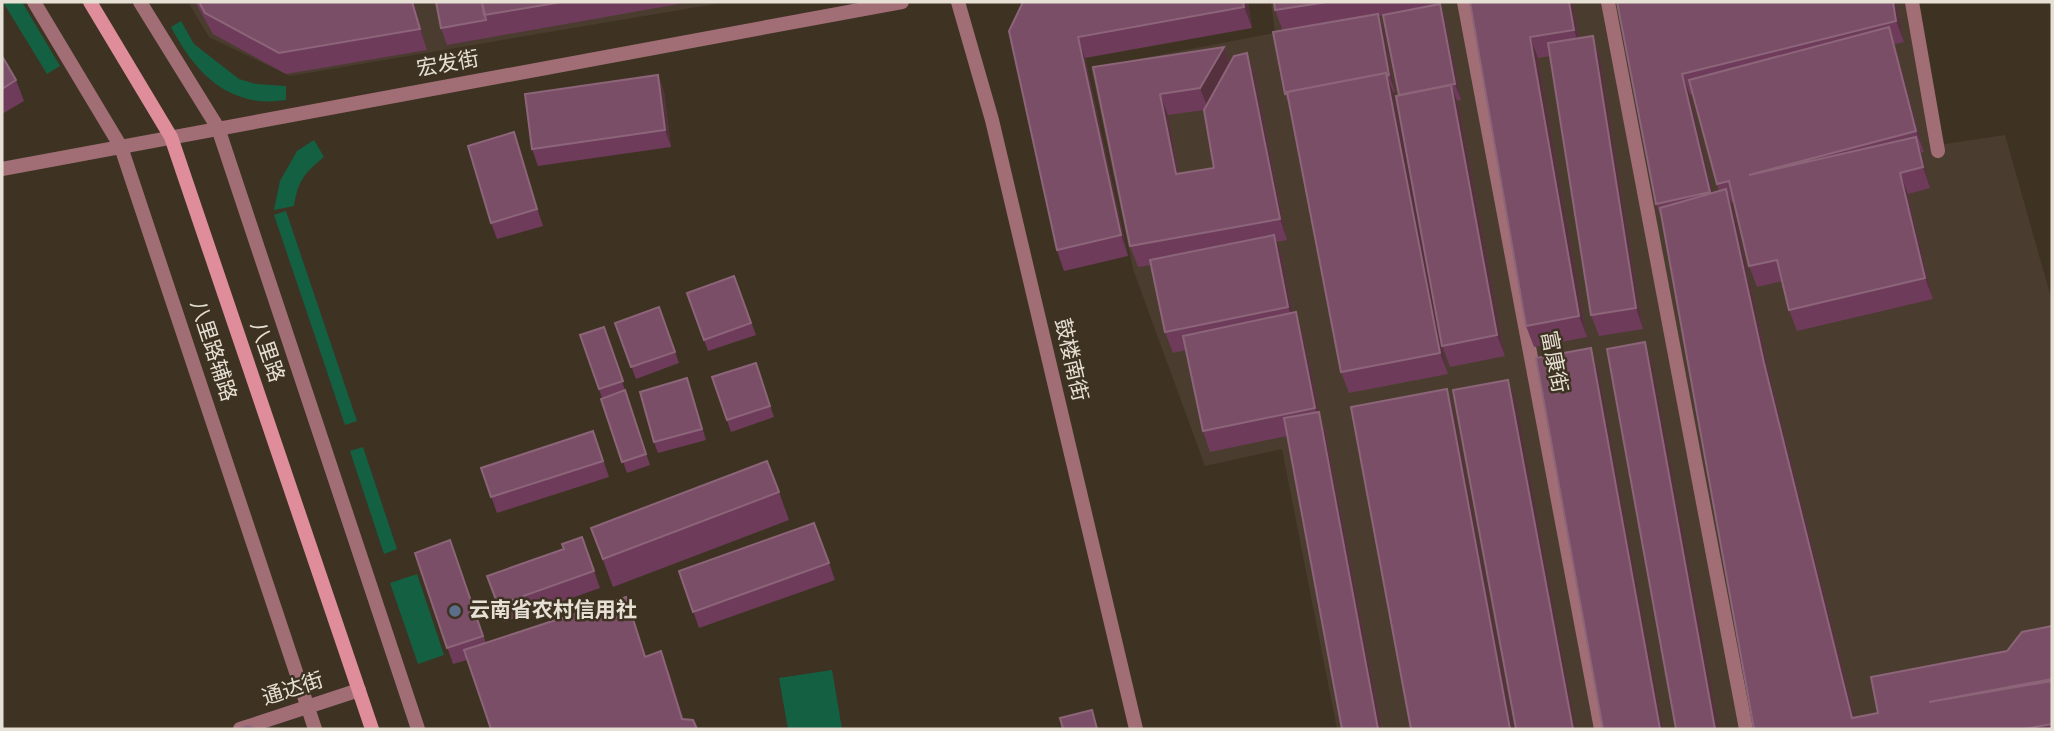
<svg xmlns="http://www.w3.org/2000/svg" width="2054" height="731" font-family="Overpass,'Noto Sans SC',sans-serif">
  <style>
    .commercial { fill: #4a3d2f }
    .green { fill: #136043 }
    .lines { fill: none; stroke-linecap: round; stroke-linejoin: round }
    .minor { stroke: #a26e76; stroke-width: 14 }
    .tertiary { stroke: #a26e76; stroke-width: 14 }
    .secondary { stroke: #df8d9a; stroke-width: 14 }
    .wall { fill: #6e3c5a; fill-rule: evenodd }
    .shaded-wall { fill: #55313e }
    .building { fill: #7b4e67; stroke: #8c6579; stroke-width: 2 }
    .service-dot { fill: #5c6f8a; stroke: #3e3322; stroke-width: 2.5 }
    .labels { text-anchor: middle; dominant-baseline: central; stroke-width: 5; stroke-linejoin: round; paint-order: stroke }
    .street-label { font-size: 21px; fill: #e7e0d5; stroke: #3e3322 }
    .poi-label { font-size: 21px; font-weight: bold; fill: #e7e0d5; stroke: #3e3322; text-anchor: start }
  </style>
  <rect width="100%" height="100%" fill="#3e3322"/>
  <path class="commercial" d="M188,2H727L290,76L209,37Z
    M1271,2H1907L1932,146L2005,135L2052,301V729H1337L1282,449L1205,466L1133,269L1091,68L1275,33Z"/>
  <path class="green" d="M3,2H22L60,66L47,74Z
    M181,21L194,44L239,79L256,84L286,86V100C278,101 268,102 259,101C216,96 190,63 171,27Z
    M314,140L324,157C304,173 298,181 294,206L274,210L280,181L297,151Z
    M286,211L357,421L345,425L274,215Z
    M363,447L397,549L384,554L350,451Z
    M417,574L444,655L418,664L390,583Z
    M832,670L842,729H788L779,678Z"/>
  <g class="lines">
    <path class="minor" d="M34,2L121,147L315,729
      M140,2L218,128L418,729
      M958,2L992,120L1136,729
      M1464,2L1601,729
      M1608,2L1746,729
      M1912,2L1938,151
      M240,729L359,690"/>
    <path class="tertiary" d="M2,169L902,2"/>
    <path class="secondary" d="M90,2L171,137L372,729"/>
  </g>
  <path class="wall" d="M195,2H414L427,50L286,74L213,34Z
    M436,2H690L447,45L441,28Z
    M1023,2H1248L1252,28L1085,58L1128,256L1064,271L1057,250Z
    M1274,2H1438V5L1440,4L1446,21L1461,100L1457,101L1459,106L1505,356L1450,367L1443,348L1448,374L1349,393L1341,372L1291,110L1285,94L1283,31L1275,10ZM1393,13L1399,95L1431,287L1393,92H1395L1384,30L1379,16Z
    M1470,2H1573L1579,38L1593,36L1600,57L1643,329L1599,336L1591,315L1550,56L1538,58L1587,337L1534,347L1526,326Z
    M1617,2H1897L1904,42L1895,44L1924,152L1921,153L1930,188L1908,194L1933,299L1797,331L1789,310L1782,281L1757,287L1749,266L1734,202L1731,203L1734,210L1772,384L1855,717L1878,713L2007,651L2052,626V729H1754L1662,221L1656,204ZM1693,94L1719,191L1713,193L1690,95Z
    M1224,47L1230,63L1247,53L1255,74L1287,240L1276,242L1282,256L1293,313L1303,333L1320,415L1326,433L1382,729H1342L1287,436L1210,452L1203,431L1186,350L1173,353L1165,332L1151,265L1138,267L1130,246L1093,67ZM1204,110L1214,168L1179,173L1168,115Z
    M2,56L16,80L24,101L2,114Z
    M658,75L664,92L671,147L538,166L532,149Z
    M514,132L543,226L497,239L491,223Z
    M734,276L756,335L708,351L687,293Z
    M659,307L679,363L636,379L615,323Z
    M604,327L650,465L627,473L601,399L602,398L580,335Z
    M756,363L774,417L731,432L712,377Z
    M687,378L706,440L658,453L654,442Z
    M599,448L609,477L497,513L481,468Z
    M779,492L789,520L613,587L591,528Z
    M582,537L600,588L504,622L487,576L564,549Z
    M450,540L486,643L626,597L646,657L669,672L683,719L697,729L467,660L453,664L415,553Z
    M829,563L835,580L699,628L679,571Z"/>
  <path class="shaded-wall" d="M412,2H414L427,50L420,29Z
    M1243,2H1248L1252,28L1244,7Z
    M1569,2H1573L1581,51L1574,30Z
    M1893,2H1897L1904,42L1896,21Z
    M1440,4L1446,21L1461,100L1455,84Z
    M1378,14L1384,30L1395,92L1389,75Z
    M1889,27L1896,48L1924,152L1916,131Z
    M1593,36L1600,57L1643,329L1636,308Z
    M1078,37L1085,58L1128,256L1121,235Z
    M1530,37L1538,58L1587,337L1579,316Z
    M1224,47L1232,68L1208,109L1200,88Z
    M1247,53L1255,74L1287,240L1280,219Z
    M1386,73L1394,94L1448,374L1440,353Z
    M1682,74L1690,95L1718,213L1710,192Z
    M658,75L664,92L671,147L665,130Z
    M1451,85L1459,106L1505,356L1497,335Z
    M1160,94L1168,115L1183,195L1176,174Z
    M514,132L520,149L543,226L537,209Z
    M1916,137L1923,158L1930,188L1923,167Z
    M1900,173L1908,194L1933,299L1925,278Z
    M1726,189L1734,210L1772,384L1858,729L1852,718L1764,363Z
    M1274,235L1282,256L1296,328L1288,307Z
    M1296,312L1303,333L1320,415L1326,433L1382,729H1378L1321,425L1315,408Z
    M1645,342L1652,363L1719,729H1715Z
    M1591,348L1598,369L1663,729H1660Z
    M1508,380L1516,401L1576,729H1573Z
    M1447,389L1454,410L1514,729H1510Z
    M661,651L669,672L687,729H686Z"/>
  <path class="building" d="M199,2H412L420,29L279,53L205,13Z
    M436,2H482L486,20L441,28Z
    M482,2H562L484,15Z
    M1023,2H1243L1244,7L1078,37L1121,235L1057,250L1009,31Z
    M1274,2H1327L1275,10Z
    M1470,2H1569L1574,30L1530,37L1579,316L1526,326Z
    M1617,2H1893L1896,21L1682,74L1710,192L1656,204Z
    M1440,4L1455,84L1399,95L1383,15Z
    M1378,14L1389,75L1387,76L1386,73L1287,92L1288,93L1285,94L1273,32Z
    M1889,27L1916,131L1749,175L1916,137L1923,167L1900,173L1925,278L1789,310L1777,260L1749,266L1729,181L1717,184L1689,80Z
    M1593,36L1636,308L1591,315L1548,43Z
    M1224,47L1200,88L1160,94L1176,174L1214,168L1204,110L1234,56L1247,53L1280,219L1130,246L1093,67Z
    M2,56L16,80L2,89Z
    M1386,73L1440,353L1341,372L1287,92Z
    M658,75L665,130L532,149L525,94Z
    M1451,85L1497,335L1442,346L1396,96Z
    M514,132L537,209L491,223L468,146Z
    M1726,189L1764,363L1852,718L1878,713L1871,677L2007,651L2022,632L2052,626V679L1929,702L2052,681V724L2024,729H1754L1660,208Z
    M1274,235L1288,307L1165,332L1150,260Z
    M734,276L751,323L704,340L687,293Z
    M659,307L675,352L631,367L615,323Z
    M1296,312L1315,408L1203,431L1183,336Z
    M604,327L623,381L599,389L580,335Z
    M1645,342L1715,729H1676L1607,349Z
    M1591,348L1660,729H1603L1536,358Z
    M756,363L770,406L727,420L712,377Z
    M687,378L702,429L654,442L640,392Z
    M1508,380L1573,729H1516L1453,390Z
    M1447,389L1510,729H1411L1351,407Z
    M625,390L646,454L622,462L601,399Z
    M1319,412L1378,729H1342L1284,418Z
    M593,431L603,461L491,497L481,468Z
    M767,461L779,492L603,559L591,528Z
    M814,523L829,563L693,612L679,571Z
    M582,537L594,571L498,605L487,576L564,549L562,544Z
    M450,540L483,636L447,648L415,553Z
    M626,597L645,657L661,651L682,719L693,720L697,729H491L464,650Z
    M1092,710L1097,729H1063L1060,718Z
    M248,726L255,729H238Z"/>
  <circle class="service-dot" cx="455" cy="611" r="7"/>
  <g class="labels">
    <g class="street-label">
      <text transform="translate(448 65) rotate(-10)">宏发街</text>
      <text transform="translate(212 351) rotate(72)">八里路辅路</text>
      <text transform="translate(266 352) rotate(71)">八里路</text>
      <text transform="translate(1070 360) rotate(77)">鼓楼南街</text>
      <text transform="translate(1553 362) rotate(79)">富康街</text>
      <text transform="translate(293 690) rotate(-18)">通达街</text>
    </g>
    <g class="poi-label">
      <text x="469" y="611">云南省农村信用社</text>
    </g>
  </g>
  <rect width="2054" height="731" fill="none" stroke="#e7e0d5" stroke-width="7"/>
</svg>
